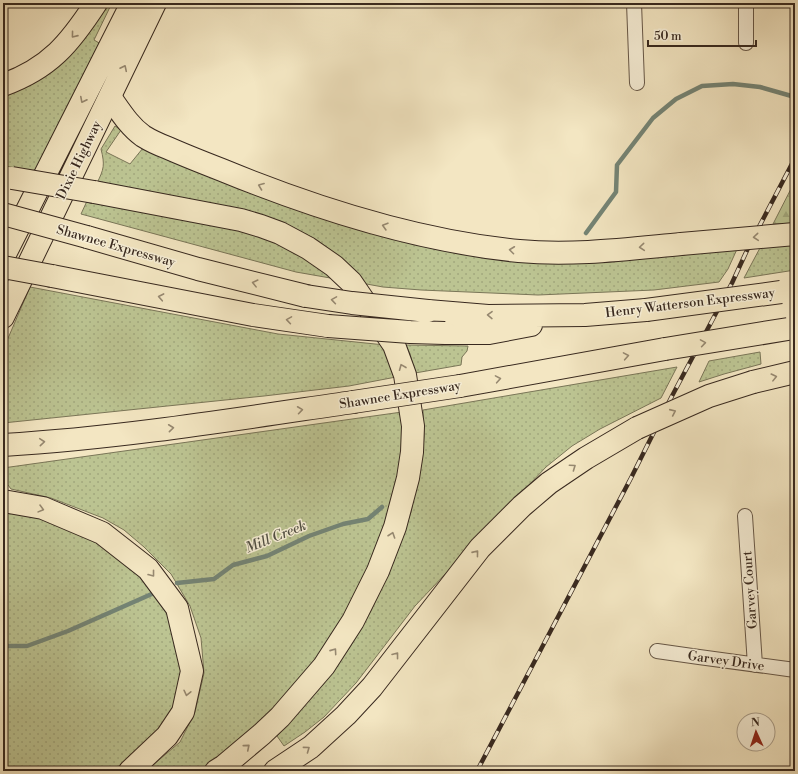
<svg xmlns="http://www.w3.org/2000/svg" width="798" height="774" font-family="'Libre Bodoni',serif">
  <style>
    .grass { fill: url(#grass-dots); stroke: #7a7658 }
    .forest { fill: url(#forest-firs); stroke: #7a7658 }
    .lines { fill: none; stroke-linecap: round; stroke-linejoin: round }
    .stream { stroke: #748475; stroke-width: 4.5 }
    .minor-casing { stroke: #675848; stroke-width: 16 }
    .primary-casing { stroke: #38291f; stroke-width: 24 }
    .motorway-casing { stroke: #38291f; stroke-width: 24 }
    .minor { stroke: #f7efd7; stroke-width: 14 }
    .primary { stroke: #f3e6c2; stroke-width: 22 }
    .motorway { stroke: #f3e6c2; stroke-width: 22 }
    .rail-casing { stroke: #38291f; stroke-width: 4.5 }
    .rail { stroke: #f7efd7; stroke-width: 3; stroke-dasharray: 9; stroke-linecap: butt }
    .motorway-bridge-casing { stroke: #38291f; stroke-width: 24; stroke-linecap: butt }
    .motorway-bridge { stroke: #f3e6c2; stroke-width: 22 }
    .oneway { stroke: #968870 }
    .labels { text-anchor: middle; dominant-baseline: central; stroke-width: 3; stroke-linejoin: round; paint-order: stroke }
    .street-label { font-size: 13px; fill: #38291f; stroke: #f7efd7 }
    .water-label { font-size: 14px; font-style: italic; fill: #514f43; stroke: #f7efd7 }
  </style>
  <defs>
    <pattern id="grass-dots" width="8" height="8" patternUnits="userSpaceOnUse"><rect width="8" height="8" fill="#bcc492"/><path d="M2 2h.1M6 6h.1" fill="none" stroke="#a2a87d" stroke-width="1.8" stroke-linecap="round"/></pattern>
    <pattern id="forest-firs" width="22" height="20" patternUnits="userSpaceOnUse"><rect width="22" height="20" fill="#bcc492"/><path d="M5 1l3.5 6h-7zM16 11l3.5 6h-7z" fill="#a2a87d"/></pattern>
  </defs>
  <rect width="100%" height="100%" fill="#f3e6c2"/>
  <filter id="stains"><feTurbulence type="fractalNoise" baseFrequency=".005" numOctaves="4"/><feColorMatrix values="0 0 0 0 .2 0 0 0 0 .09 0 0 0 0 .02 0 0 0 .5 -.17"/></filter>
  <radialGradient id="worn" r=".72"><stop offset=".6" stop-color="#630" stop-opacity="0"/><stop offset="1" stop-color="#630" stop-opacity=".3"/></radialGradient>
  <path class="grass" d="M102,3H110L111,5L94,40L101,44L42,159L34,171L5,166L4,168L3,167V85Z
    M115,126L121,130L106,152L130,164L143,148L400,240L738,247L728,269L719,282L654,290L538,295L421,290L383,287L361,283L348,264L332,251L317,240L298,230L280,221L97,183C104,169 105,165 101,149Z
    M87,201L214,224L263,237L297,252L336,279L296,272L81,214Z
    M795,242V270L744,278L761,246Z
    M30,287L278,334L385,345L396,377L349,386L264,396L3,423V350Z
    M406,345L468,346L467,351L462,357L461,365L415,373L410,354Z
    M760,352L761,364L724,374L699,382L709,361Z
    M677,367L661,398L600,429L572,446L546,467L415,606L356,683L324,717L305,732L284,746L277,736L292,720L326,681L350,647L371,611L393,563L411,512L423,449L424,436L423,410Z
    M402,412L404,444L400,473L384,529L360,588L330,642L279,707L212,765L202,771H146L180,742L195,712L204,673L201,638L190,606L171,574L144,547L124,530L103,518L51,498L11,489L8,485L3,484V468Z
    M3,509L41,517L116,551L164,602L182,667L177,699L165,724L131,759L119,766L106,771H10L3,768Z"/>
  <path class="forest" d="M795,181V223L773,224Z"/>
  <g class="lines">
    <path class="stream" d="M586,233L616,192L617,165L653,118L676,99L702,86L733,84L760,87L795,97
      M177,583L214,579L233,565L267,556L309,536L343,524L368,519L382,507
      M3,646H27L68,631L154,593"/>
    <defs>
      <path id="minor" d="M634,3L637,83
        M746,3V43
        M745,516L755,665
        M657,651L699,657L795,670"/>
      <path id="primary" d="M3,258L132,3
        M3,317L155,3"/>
      <path id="motorway" d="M3,85C50,68 70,43 96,3
        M110,97C120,111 129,126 143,136C151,141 160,145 168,148C186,156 204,163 222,170C317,209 417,241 519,251C573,256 627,249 681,244
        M94,192L241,220L261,226L280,233L308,248L334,266L351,282L394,345L405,375L413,426L412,452L408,478L395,527L378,571L353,621L324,666L280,717L262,734L224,766L216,771
        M87,237L198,269L306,296
        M52,276L253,315L328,326
        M428,311L488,316L585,315L646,310
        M445,333H489L531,325
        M753,382L795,372
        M460,386L665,349
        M3,445C121,438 237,419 353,402
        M3,501L43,508L102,533L148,569L177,608L192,671L183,712L167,736L130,771
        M275,771L311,747L346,715L372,687L480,548L522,506L549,483L586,458L637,428"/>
    </defs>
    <use href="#minor" class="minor-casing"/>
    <use href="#primary" class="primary-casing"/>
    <use href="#motorway" class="motorway-casing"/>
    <use href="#minor" class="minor"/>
    <use href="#primary" class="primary"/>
    <use href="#motorway" class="motorway"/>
    <defs>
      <path id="rail" d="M477,771L631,478L672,396L732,283L749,246L795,158"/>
    </defs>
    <use href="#rail" class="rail-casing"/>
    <use href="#rail" class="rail"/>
    <defs>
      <path id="motorway-bridge" d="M12,178L94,192
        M3,214L87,237
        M681,244L795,234
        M3,267L52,276
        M306,296L352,303L428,311
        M646,310L781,292
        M328,326L410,332L445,333
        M665,349L788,329
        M353,402L460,386
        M637,428L709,396L753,382"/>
    </defs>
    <use href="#motorway-bridge" class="motorway-bridge-casing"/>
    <use href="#motorway-bridge" class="motorway-bridge"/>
  </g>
  <defs><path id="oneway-chevron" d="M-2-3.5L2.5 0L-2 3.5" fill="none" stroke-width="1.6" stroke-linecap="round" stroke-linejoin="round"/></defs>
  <g class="oneway">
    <use href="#oneway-chevron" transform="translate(74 35) rotate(129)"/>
    <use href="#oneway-chevron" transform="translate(124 68) rotate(-64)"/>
    <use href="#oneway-chevron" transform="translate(83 100) rotate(117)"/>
    <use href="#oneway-chevron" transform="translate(261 186) rotate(-159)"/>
    <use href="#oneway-chevron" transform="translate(385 226) rotate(-164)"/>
    <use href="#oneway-chevron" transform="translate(756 237) rotate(175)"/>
    <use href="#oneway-chevron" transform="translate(642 247) rotate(175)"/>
    <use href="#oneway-chevron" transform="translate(512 250) rotate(-173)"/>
    <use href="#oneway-chevron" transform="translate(255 283) rotate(-166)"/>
    <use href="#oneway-chevron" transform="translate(161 297) rotate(-169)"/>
    <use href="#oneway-chevron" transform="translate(334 300) rotate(-171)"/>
    <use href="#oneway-chevron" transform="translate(490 315) rotate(-179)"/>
    <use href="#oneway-chevron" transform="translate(289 320) rotate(-171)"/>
    <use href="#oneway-chevron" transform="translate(703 343) rotate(-9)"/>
    <use href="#oneway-chevron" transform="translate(626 356) rotate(-10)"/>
    <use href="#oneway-chevron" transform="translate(402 367) rotate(-112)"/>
    <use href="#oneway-chevron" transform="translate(774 377) rotate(-14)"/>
    <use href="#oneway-chevron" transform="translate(498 379) rotate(-10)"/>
    <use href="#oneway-chevron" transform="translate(300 410) rotate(-8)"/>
    <use href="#oneway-chevron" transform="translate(673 412) rotate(-24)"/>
    <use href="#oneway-chevron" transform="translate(171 428) rotate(-6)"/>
    <use href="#oneway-chevron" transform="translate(42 442) rotate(-5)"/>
    <use href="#oneway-chevron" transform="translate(573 467) rotate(-35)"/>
    <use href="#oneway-chevron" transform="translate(41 509) rotate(15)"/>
    <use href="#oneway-chevron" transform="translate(392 535) rotate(-71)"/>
    <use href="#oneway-chevron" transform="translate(476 553) rotate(-51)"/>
    <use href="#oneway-chevron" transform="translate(152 574) rotate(52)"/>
    <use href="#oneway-chevron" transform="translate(334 651) rotate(-55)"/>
    <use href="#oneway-chevron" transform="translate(396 655) rotate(-52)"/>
    <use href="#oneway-chevron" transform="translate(187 693) rotate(103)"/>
    <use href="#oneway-chevron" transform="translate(247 747) rotate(-40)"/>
    <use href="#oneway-chevron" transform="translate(307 749) rotate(-36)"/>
  </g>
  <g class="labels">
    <g class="street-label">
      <text transform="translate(79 160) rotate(-64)">Dixie Highway</text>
      <text transform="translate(116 246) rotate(16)">Shawnee Expressway</text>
      <text transform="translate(690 303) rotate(-7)">Henry Watterson Expressway</text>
      <text transform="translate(400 395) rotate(-9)">Shawnee Expressway</text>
      <text transform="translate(750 590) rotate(-94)">Garvey Court</text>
      <text transform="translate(726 661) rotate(8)">Garvey Drive</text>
    </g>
    <g class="water-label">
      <text transform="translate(276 537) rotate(-22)">Mill Creek</text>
    </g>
  </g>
  <rect width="798" height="774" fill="none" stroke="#f3e6c2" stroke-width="16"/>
  <rect x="4" y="4" width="790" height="766" fill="none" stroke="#38291f" stroke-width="2"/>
  <rect x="8" y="8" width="782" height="758" fill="none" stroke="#38291f"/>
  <g transform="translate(756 732) rotate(357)"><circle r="19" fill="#f7efd7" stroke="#aba08d"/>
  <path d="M0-3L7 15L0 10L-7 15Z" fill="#8f2418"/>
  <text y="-6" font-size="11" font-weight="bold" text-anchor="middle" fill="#38291f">N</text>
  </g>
  <path d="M648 40v6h108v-6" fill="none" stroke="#38291f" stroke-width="2"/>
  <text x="654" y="40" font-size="12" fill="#38291f" stroke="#f7efd7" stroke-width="3" paint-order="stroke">50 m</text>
  <rect width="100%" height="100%" filter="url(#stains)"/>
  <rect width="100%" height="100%" fill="url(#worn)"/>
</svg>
